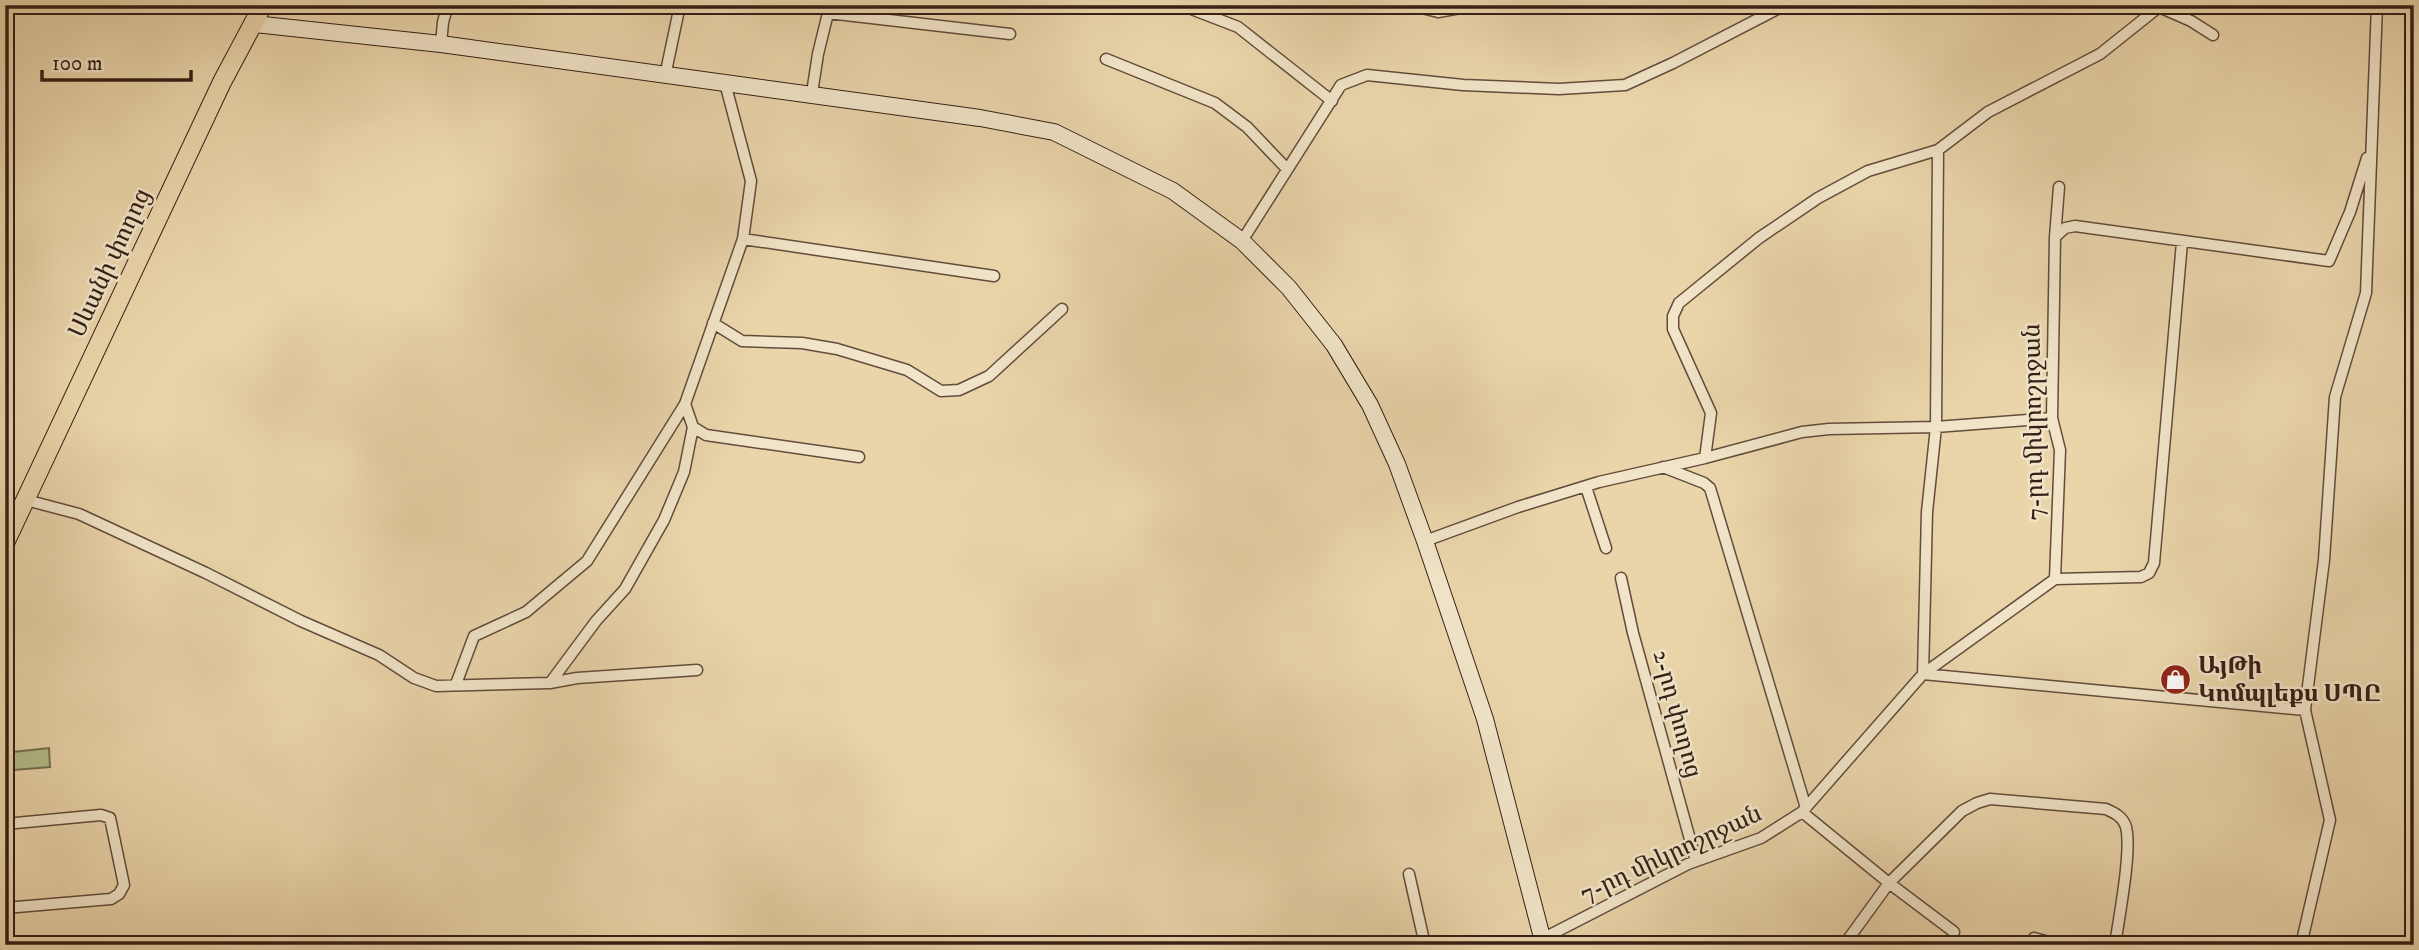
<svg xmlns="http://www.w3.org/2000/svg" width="2419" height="950" font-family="'IM FELL DW Pica','Noto Serif Armenian',serif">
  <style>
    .green { fill: #b4be8b; stroke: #746e50; stroke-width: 2 }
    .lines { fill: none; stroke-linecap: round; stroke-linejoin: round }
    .street-casing { stroke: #624c3b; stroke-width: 13 }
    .secondary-casing { stroke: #351f16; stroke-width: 18 }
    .primary-casing { stroke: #351f16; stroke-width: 20 }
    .street { stroke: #f1e4c8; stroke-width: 10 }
    .secondary { stroke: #f1e4c8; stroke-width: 16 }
    .primary { stroke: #ead5ab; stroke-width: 18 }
    .labels { text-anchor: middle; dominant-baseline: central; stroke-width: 5; stroke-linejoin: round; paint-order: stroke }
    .street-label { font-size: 24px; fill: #351f16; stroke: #f1e4c8 }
    .poi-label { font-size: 24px; font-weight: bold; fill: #351f16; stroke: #f1e4c8; text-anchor: start }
  </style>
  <rect width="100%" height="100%" fill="#ead5ab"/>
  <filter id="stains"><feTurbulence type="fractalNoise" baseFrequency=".00286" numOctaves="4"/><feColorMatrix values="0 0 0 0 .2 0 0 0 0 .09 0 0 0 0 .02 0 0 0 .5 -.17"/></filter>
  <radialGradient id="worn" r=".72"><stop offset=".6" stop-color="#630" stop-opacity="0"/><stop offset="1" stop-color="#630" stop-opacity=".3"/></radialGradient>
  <path class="green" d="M49,748L50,767L14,770L13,752Z"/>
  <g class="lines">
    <defs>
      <path id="street" d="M1181,5L1238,27L1332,101
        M1410,5L1438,12L1477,5
        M441,44L443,22L448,5
        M1106,59L1215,103L1247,127L1287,169
        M665,76L680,5
        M812,93L818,54L828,13L1010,34
        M1938,150L1936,427L1927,512L1923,674L2055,579L2060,450L2052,418L2055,237L2059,187
        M2055,237L2065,228L2075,226L2329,261L2350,212L2367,158
        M743,239L994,276
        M1242,241L1341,85L1367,75L1463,85L1559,89L1625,85L1673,63L1785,5
        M713,323L742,341L802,343L837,349L907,370L941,391L959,390L989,376L1062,309
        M685,404L693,427L706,435L859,457
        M1705,458L1711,413L1673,329V316L1679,303L1759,238L1818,198L1868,171L1938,150L1988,112L2100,54L2159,7L2191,21L2213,35
        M1663,467L1704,483L1710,488L1806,808
        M1586,487L1606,548
        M26,500L79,514L206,573L301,621L379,655L414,678L436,686L550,683L577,678L697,670
        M1425,541L1518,507L1599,482L1705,458L1802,432L1829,429L1936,427L2052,418
        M1621,578L1633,633L1696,861
        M2055,579L2141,577L2149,573L2154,563L2182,242
        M550,683L596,621L625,589L664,520L684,472L693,427
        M456,684L474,636L526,612L587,561L685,404L743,239L751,181L725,83
        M1802,812L1889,883L1954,932
        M5,824L101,815L110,818L124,885L119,894L111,899L5,908
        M1409,874L1425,945
        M1544,938L1688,864L1761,838L1802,812L1923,674L2305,710
        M2034,938L2060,945
        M1844,945L1889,883L1962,811L1977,803L1990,799L2106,809C2115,813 2123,817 2126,827C2132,851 2119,917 2115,945
        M2301,945L2330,820L2305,710L2324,560L2335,397L2366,293L2377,5"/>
      <path id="secondary" d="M254,24L441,44L980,118L1054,132L1173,191L1242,241L1289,288L1334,345L1370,405L1397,464L1425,541L1485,719L1544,945"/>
      <path id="primary" d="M5,543L222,82L263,5"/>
    </defs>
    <use href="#street" class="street-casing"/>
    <use href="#secondary" class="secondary-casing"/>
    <use href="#primary" class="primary-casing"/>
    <use href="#street" class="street"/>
    <use href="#secondary" class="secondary"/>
    <use href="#primary" class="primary"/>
  </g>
  <defs>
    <symbol id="shop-disc" viewBox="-11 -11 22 22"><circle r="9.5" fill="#8f2418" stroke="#f1e4c8"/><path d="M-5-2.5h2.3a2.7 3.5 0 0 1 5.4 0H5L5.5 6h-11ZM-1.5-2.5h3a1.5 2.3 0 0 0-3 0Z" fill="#fff"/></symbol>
  </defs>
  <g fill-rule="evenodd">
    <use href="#shop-disc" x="2158" y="662" width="35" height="35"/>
  </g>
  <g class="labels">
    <g class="street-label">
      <text transform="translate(110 263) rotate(-65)">Սևանի փողոց</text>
      <text transform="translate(2034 422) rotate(-91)">7-րդ միկրոշրջան</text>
      <text transform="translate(1677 714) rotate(75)">2-րդ փողոց</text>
      <text transform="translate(1671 854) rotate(-25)">7-րդ միկրոշրջան</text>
    </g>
    <g class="poi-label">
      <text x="2198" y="666">ԱյԹի<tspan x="2198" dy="28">Կոմպլեքս ՍՊԸ</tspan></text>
    </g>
  </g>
  <rect width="2419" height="950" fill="none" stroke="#ead5ab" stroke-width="28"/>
  <rect x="7" y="7" width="2405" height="936" fill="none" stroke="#351f16" stroke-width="3.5"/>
  <rect x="14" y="14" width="2391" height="922" fill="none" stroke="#351f16" stroke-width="2"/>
  <path d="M42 70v10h149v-10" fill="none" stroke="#351f16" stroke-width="3.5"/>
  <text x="52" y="70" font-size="21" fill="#351f16" stroke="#f1e4c8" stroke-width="5" paint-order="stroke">100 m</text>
  <rect width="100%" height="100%" filter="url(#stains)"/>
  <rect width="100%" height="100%" fill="url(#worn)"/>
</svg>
